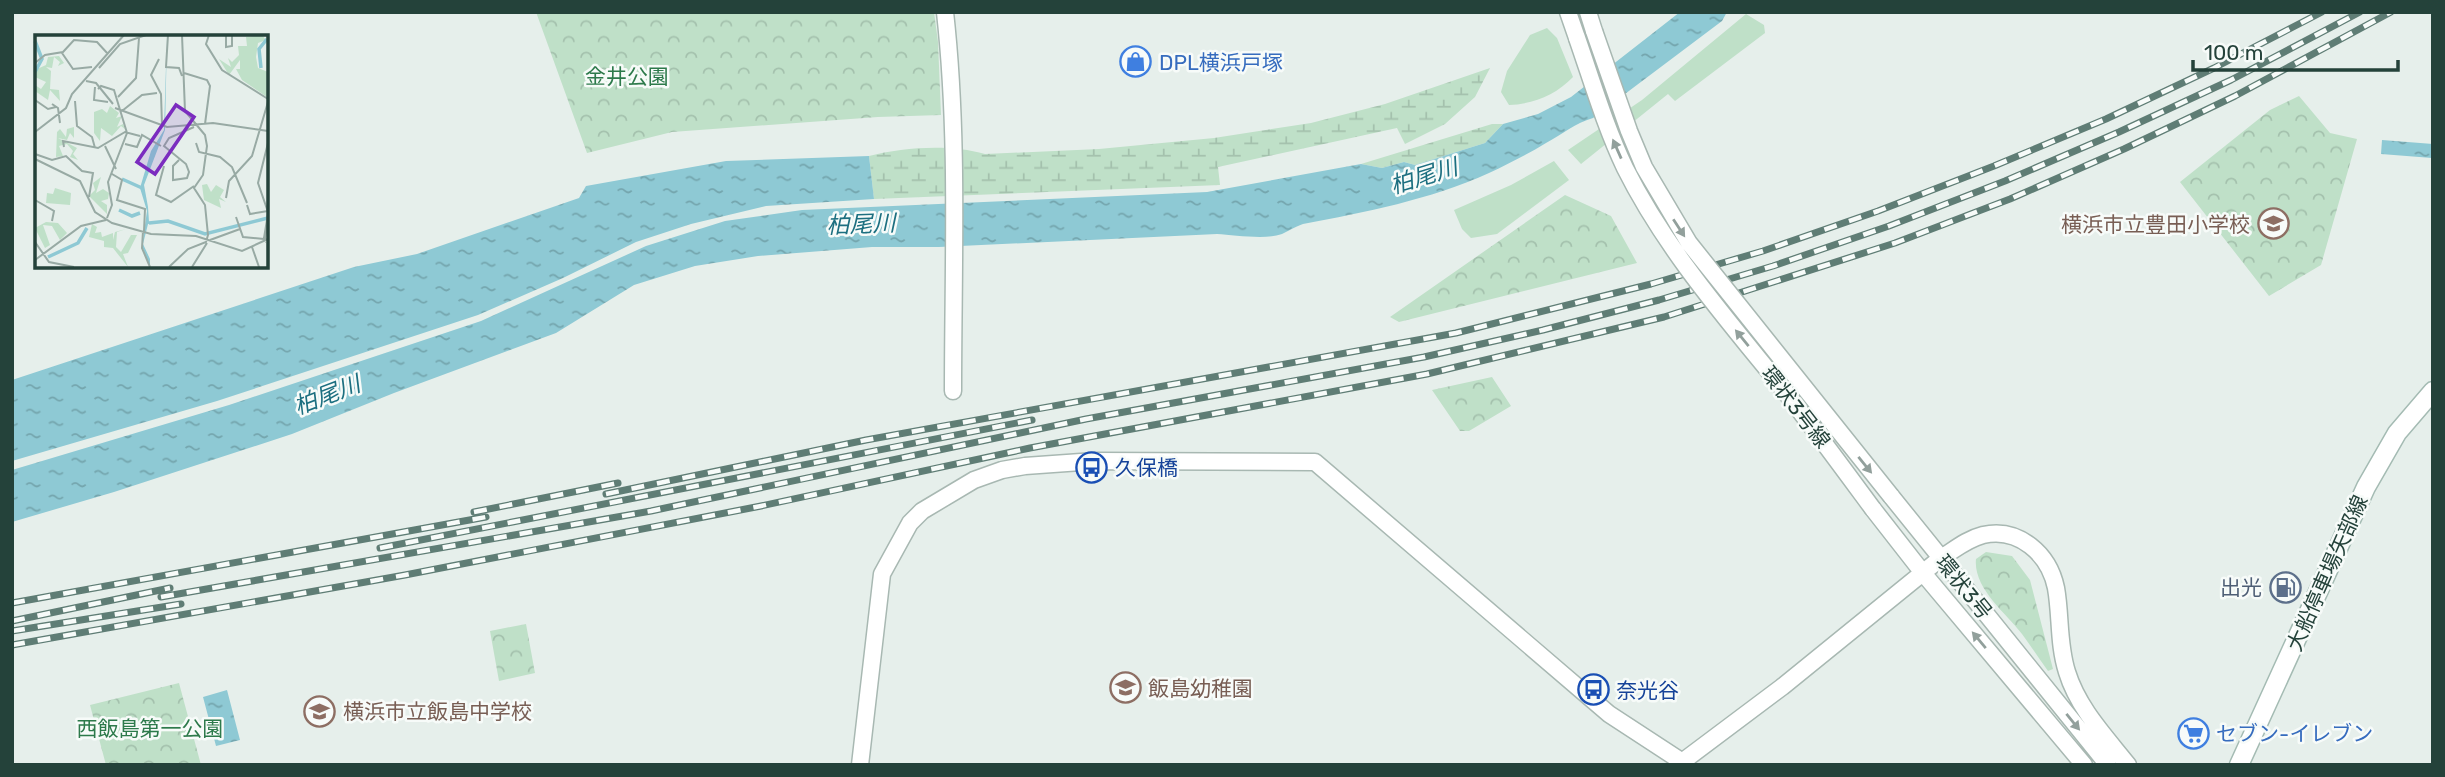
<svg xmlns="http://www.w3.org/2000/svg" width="2445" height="777" font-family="Rubik,'Noto Sans JP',sans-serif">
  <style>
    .grass { fill: #bfe0c8 }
    .forest { fill: url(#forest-crowns) }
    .wetland { fill: url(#wetland-marsh) }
    .water { fill: url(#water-ripples) }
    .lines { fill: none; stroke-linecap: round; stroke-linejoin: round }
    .tertiary-casing { stroke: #a8b8b2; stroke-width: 19 }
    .secondary-casing { stroke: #a4bbb3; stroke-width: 21 }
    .tertiary { stroke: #fff; stroke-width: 16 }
    .secondary { stroke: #fff; stroke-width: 18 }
    .rail-casing { stroke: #5f7d75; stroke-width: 7 }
    .rail { stroke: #f7fbf9; stroke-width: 4.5; stroke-dasharray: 13; stroke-linecap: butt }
    .tertiary-bridge-casing { stroke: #a8b8b2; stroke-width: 19; stroke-linecap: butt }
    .tertiary-bridge { stroke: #fff; stroke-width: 16 }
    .oneway { fill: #92a09c }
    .labels { text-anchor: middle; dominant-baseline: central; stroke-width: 5; stroke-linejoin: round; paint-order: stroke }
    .shop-label { font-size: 21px; fill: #366cbe; stroke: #f7fbf9; text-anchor: start }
    .park-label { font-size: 21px; fill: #2d7a4b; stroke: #f7fbf9 }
    .education-label { font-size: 21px; fill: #785e54; stroke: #f7fbf9; text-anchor: start }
    .street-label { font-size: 21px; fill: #24423a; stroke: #f7fbf9 }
    .transit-label { font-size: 21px; fill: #164399; stroke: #f7fbf9; text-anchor: start }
    .service-label { font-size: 21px; fill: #4e5e75; stroke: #f7fbf9; text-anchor: end }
    .water-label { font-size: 23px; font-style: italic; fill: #1c6f80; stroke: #f7fbf9 }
    .inset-river { fill: none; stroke: #8ec9d4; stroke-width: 3.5 }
    .inset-road { fill: none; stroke: #98aaa4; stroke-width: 2 }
    .view { fill: #7b2cbf; fill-opacity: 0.15; stroke: #7b2cbf; stroke-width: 3.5 }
    .inset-edge { fill: none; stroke: #24423a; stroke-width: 3.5 }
  </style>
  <defs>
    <pattern id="forest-crowns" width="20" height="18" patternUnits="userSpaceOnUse" patternTransform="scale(1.75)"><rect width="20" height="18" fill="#bfe0c8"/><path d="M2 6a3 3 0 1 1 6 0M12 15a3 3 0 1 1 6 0" fill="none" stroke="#a4c1ad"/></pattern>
    <pattern id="wetland-marsh" width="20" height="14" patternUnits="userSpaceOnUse" patternTransform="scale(1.75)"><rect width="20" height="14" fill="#bfe0c8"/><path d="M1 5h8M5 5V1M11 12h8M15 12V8" fill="none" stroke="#a4c1ad"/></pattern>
    <pattern id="water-ripples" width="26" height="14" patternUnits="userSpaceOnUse" patternTransform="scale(1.75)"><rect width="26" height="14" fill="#8ec9d4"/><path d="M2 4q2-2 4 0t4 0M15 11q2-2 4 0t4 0" fill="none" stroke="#74a5ad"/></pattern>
  </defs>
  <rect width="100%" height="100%" fill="#e6efeb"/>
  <path class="grass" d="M1746,14L1764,25L1765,33L1675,101L1668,94L1581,164L1568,150L1642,100Z
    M1547,28L1557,38L1573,77C1556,95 1533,104 1509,105L1501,92L1507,71L1530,35Z
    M1554,161L1569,180L1497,234L1471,238L1462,229L1454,210L1511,185Z"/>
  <path class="forest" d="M536,12H934L938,42L941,115L878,117L672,132L587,153Z
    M2299,96L2330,133L2357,139L2321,265L2269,296L2180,182L2270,110Z
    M1565,195L1611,216L1637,263L1399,322L1390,317Z
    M1492,377L1511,406L1469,431H1460L1432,390Z
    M1986,552L2012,556L2030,580L2053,669L2048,671C2039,659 2031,646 2022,634C2006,613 1973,588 1976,559Z
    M526,624L535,673L499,681L490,631Z
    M179,683L201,765H106L90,705Z"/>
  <path class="wetland" d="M1490,68L1475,97L1445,124L1405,144L1397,128L1218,167L1220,185L874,199L869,156C904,147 950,144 985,154L1099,149L1214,138L1311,123L1385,104Z
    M1492,124H1503L1485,143L1415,165L1404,162L1382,168L1361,164Z"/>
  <path class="water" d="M1680,12H1727L1722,21L1593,118C1575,123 1563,134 1546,143C1528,154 1508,164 1489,173C1429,200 1366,212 1303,224C1294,227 1289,231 1282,234C1266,240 1234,235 1217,234L939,247H872L758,256L695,266L634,285L556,333L394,393L292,434L114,492L12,522V470L229,405L481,321L646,246L725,221L802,210L1207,192L1361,164L1382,168L1404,162L1415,165L1485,143L1503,124L1538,114L1571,97Z
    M2382,140L2433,144L2432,158L2381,154Z
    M869,156L874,199L766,206L691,224L636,242L563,278L478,315L217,401L12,461V380L354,267L417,254L579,198L586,186L726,161Z
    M227,690L240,740L216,746L203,697Z"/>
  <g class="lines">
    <defs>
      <path id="tertiary" d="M945,12C959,137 953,265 953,391
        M1568,12L1577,38
        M1588,12L1594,31
        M1891,496L2108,765
        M1873,509L1923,573L2084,765
        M1682,762L1782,687L1941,558C1954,550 1967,539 1983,535C2019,527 2049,554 2056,588C2061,616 2058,644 2067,672C2078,708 2105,736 2128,765
        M860,765L882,574L910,523L922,511L974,480L1002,470L1025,466L1095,461L1315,462L1609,714L1687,765"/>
      <path id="secondary" d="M2239,765L2366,487L2397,433L2433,391"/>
    </defs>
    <use href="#tertiary" class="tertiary-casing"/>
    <use href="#secondary" class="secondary-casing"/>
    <use href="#tertiary" class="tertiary"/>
    <use href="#secondary" class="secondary"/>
    <defs>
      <path id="rail" d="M606,494L866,440L1456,333L1651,284L1763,251L1878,211L1994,166L2106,119L2214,68L2322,12
        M474,512L618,483
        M380,548L1032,420
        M161,597L651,511L1086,419L1424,357L1543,330L1659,300L1773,266L1889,226L2005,181L2119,132L2231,80L2360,12
        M12,603L486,517
        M12,621L170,588
        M12,631L181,604
        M12,645L405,575L761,506L1030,448L1427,374L1664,317L1895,243L2010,199L2124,149L2235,96L2391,12"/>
    </defs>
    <use href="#rail" class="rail-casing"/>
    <use href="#rail" class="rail"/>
    <defs>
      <path id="tertiary-bridge" d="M1594,31L1629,131L1644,167L1689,243L1891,496
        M1577,38C1592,81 1605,126 1625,168C1665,248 1724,316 1780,385C1812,426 1842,467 1873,509"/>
    </defs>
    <use href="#tertiary-bridge" class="tertiary-bridge-casing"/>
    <use href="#tertiary-bridge" class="tertiary-bridge"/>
  </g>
  <defs><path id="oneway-solid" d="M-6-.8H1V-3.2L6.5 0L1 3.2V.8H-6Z" transform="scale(1.75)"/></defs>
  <g class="oneway">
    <use href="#oneway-solid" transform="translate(1617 149) rotate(-114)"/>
    <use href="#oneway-solid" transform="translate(1679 228) rotate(57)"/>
    <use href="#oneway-solid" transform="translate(1742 338) rotate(-129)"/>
    <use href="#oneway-solid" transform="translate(1865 465) rotate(51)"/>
    <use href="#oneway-solid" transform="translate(1979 640) rotate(-130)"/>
    <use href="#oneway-solid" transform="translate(2073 722) rotate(51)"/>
  </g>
  <defs>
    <symbol id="shop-ring" viewBox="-11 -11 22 22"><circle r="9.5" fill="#f7fbf9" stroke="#3f7fe0" stroke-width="1.5"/><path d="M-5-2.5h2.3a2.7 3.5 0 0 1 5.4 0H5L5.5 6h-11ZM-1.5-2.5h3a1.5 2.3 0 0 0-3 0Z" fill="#3f7fe0"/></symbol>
    <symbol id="school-ring" viewBox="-11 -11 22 22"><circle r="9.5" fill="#f7fbf9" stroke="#8d6e63" stroke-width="1.5"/><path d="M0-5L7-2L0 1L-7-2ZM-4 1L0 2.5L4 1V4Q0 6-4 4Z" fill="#8d6e63"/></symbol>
    <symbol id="bus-ring" viewBox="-11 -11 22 22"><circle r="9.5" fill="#f7fbf9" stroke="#1a4fb4" stroke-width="1.5"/><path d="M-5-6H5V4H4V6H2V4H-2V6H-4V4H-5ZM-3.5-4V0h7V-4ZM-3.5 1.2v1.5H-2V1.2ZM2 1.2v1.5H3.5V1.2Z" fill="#1a4fb4"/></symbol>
    <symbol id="fuel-ring" viewBox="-11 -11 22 22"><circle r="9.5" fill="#f7fbf9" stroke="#5c6f8a" stroke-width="1.5"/><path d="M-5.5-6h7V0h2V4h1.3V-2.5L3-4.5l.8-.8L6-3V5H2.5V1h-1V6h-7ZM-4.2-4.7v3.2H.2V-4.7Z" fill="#5c6f8a"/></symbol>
    <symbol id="supermarket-ring" viewBox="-11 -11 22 22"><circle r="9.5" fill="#f7fbf9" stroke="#3f7fe0" stroke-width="1.5"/><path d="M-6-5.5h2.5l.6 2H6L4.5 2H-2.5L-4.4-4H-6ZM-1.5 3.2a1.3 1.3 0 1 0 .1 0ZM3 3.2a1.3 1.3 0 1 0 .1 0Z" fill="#3f7fe0"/></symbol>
  </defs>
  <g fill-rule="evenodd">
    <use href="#shop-ring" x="1118" y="44" width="35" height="35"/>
    <use href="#school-ring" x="2256" y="206" width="35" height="35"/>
    <use href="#bus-ring" x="1074" y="450" width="35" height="35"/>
    <use href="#fuel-ring" x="2268" y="570" width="35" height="35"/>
    <use href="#school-ring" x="1108" y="670" width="35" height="35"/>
    <use href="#bus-ring" x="1576" y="672" width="35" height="35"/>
    <use href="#school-ring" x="302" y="694" width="35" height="35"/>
    <use href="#supermarket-ring" x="2176" y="716" width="35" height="35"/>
  </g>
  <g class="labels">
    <g class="shop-label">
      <text x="1159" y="62">DPL横浜戸塚</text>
      <text x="2216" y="733">セブン-イレブン</text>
    </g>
    <g class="park-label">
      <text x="627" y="76">金井公園</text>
      <text x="150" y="728">西飯島第一公園</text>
    </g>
    <g class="education-label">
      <text x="2250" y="224" text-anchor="end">横浜市立豊田小学校</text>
      <text x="1148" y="688">飯島幼稚園</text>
      <text x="343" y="711">横浜市立飯島中学校</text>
    </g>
    <g class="street-label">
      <text transform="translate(1796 407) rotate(52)">環状3号線</text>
      <text transform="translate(2327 573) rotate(-66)">大船停車場矢部線</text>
      <text transform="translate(1964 587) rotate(51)">環状3号</text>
    </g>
    <g class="transit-label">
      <text x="1115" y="467">久保橋</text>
      <text x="1616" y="690">奈光谷</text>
    </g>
    <g class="service-label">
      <text x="2262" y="587">出光</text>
    </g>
    <g class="water-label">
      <text transform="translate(1424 176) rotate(-17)">柏尾川</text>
      <text transform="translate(861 224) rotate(-2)">柏尾川</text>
      <text transform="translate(327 395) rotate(-21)">柏尾川</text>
    </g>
  </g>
  <g transform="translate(35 35)">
    <rect width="233" height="233" fill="#e6efeb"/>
    <path d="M227,0L231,5L223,8L221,22L223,33L233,37L232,62L207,45L201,34H205V25L194,40L184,24L196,32L193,23L197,27L204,20L203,11H212L211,2ZM13,22L24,21L29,28L23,31L25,27L19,22L17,33L11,32L16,36L15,54L24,55L25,66L15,55L13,65L0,56V50L6,54L11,47L0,42V35L11,30ZM75,71L84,78L81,83L87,81L82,92L88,89L90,94L86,91L77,101L66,93L65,106L59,98V77L67,74L72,78ZM39,92V103L35,98L32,105L23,103L42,113L38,119L43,125L35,122L38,116L32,109L24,111L28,121L21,122L22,97L25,94L31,102L32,94ZM66,142L61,158L68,154L74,158L73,164L66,166L72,170V179L54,161L60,155L58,148ZM172,149L176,157L181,150L189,155L185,162L191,167L184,164L186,173L169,165L167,150ZM20,153L36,158L35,170L11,168L12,158L18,159ZM11,187L23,188L32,198L25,205L17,191L8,190L15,210L10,213L0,193ZM57,189L62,192L60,198L66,197L67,202L78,198V205L80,197L91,194L82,197L81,212L86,217L96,200H102L93,218L88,219L93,232L78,213L69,212V206L54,202Z" fill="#bfe0c8"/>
    <path d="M132,0L130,95L109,150L113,172L114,187L120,188L113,189L108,209L115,224V232L107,211L112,176L105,153L116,116L129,95Z" fill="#8ec9d4"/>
    <path class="inset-river" d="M0,6L7,24L0,37M226,33L224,14L232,4M87,144L107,153M84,175L97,181L105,178M114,188L133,186L170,199L233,183M13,222L43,208L52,193"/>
    <path class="inset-road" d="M133,0L131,32L144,33L147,41M174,0L171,9L187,35L233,64M191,0V12L197,11V0M27,18L38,34L57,32M124,24L116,40L126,59L127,90M0,28L10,20L28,17L39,5L62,7L73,19M64,33L85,9L111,0M149,38L172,45L175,51L170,89M51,46L61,48L78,69M60,52L59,65L73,67M63,54L66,51L79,55L92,98L73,147L77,170L72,183M83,62L101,43L104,3M0,65L13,74L21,72M40,66L42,91L57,102L60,113M17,69L23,73L25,88M80,73L132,92L178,88L233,96M87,76L107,60L122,58M0,97L31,73L37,59L89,0M161,108L164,117L185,122L197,132L212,168M233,108L223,148L233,177M90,109L102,112L107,100L126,111M70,111L81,134M29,112L28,106L63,113L90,97L105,101M0,119L17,125L31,121L47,136L58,138L54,162M0,124L45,146L60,177L77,188L116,199L161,201L207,216L233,204M144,125L138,131V145L152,143L154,137L151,129L129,111L134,103L159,92M129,131L121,160L136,167L159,151M77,139L87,145L82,165L110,174L109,196M191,163L194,146L217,121L233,67M0,165L19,176L17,186M212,170L215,179L233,176M233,179L229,203L230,205L233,182M201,182L208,202L229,204M108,196L107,213L115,232M175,205L205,194M0,207L14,227L39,232M217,212L224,232M0,225L46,191L71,185M134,232L153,214L171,207L173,200L170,170L159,153L168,140L172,111L170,100L150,76L147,0M157,232L172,208"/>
    <path class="view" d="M141,70L159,82L120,139L102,127Z"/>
    <rect width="233" height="233" class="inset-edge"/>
  </g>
  <rect width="2445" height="777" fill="none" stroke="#24423a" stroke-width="28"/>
  <path d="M2193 60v10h205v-10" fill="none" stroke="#24423a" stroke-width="3.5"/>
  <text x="2204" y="60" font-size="21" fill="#24423a" stroke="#f7fbf9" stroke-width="5" paint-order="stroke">100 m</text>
</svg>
